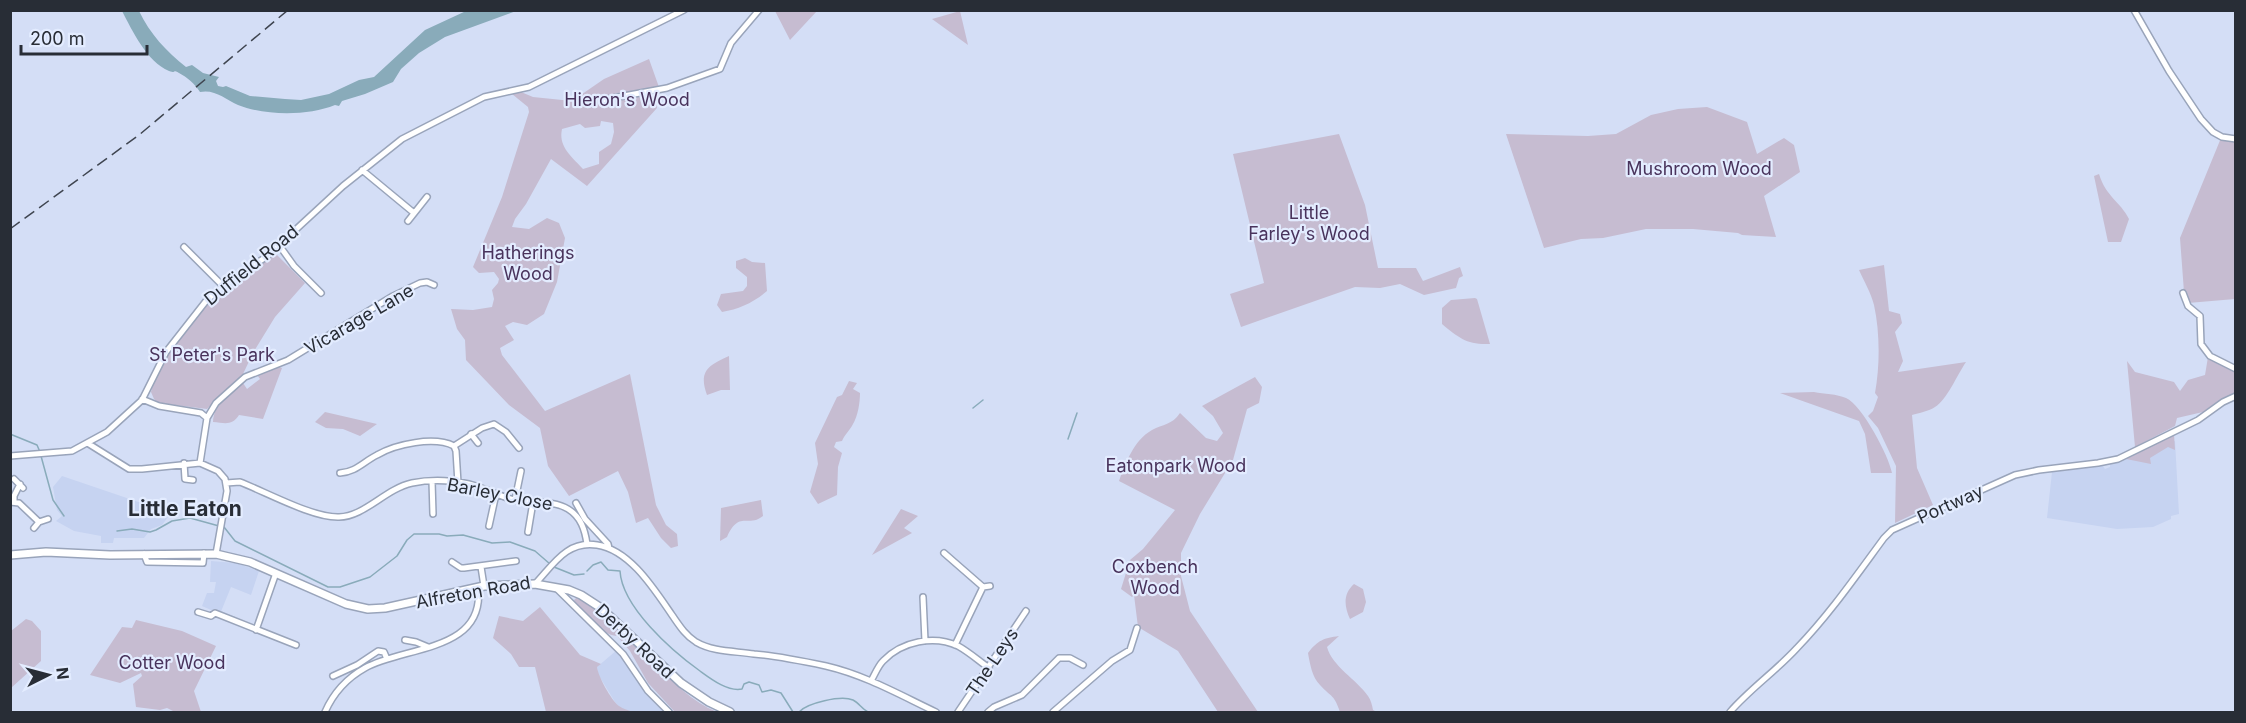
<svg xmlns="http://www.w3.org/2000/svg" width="2246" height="723" font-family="Inter,sans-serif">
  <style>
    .built { fill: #c6d3f1 }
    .green { fill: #c6bcd1; fill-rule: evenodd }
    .water { fill: #89abba }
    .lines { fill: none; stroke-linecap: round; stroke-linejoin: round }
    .stream { stroke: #89abba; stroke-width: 1.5 }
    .minor-casing { stroke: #99a4ba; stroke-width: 8 }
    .major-casing { stroke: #99a4ba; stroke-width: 10 }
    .minor { stroke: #fff; stroke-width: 5 }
    .major { stroke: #fff; stroke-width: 7 }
    .rail { stroke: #3f4550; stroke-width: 1.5; stroke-dasharray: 12 6; stroke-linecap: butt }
    .labels { text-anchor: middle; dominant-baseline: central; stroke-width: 4.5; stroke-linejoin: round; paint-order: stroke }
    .park-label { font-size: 18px; fill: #49335c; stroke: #e3ecff }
    .street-label { font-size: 18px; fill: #282d36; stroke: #e3ecff }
    .quarter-label { font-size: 21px; font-weight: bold; fill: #282d36; stroke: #e3ecff }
  </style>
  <rect width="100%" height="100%" fill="#d4def6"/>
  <path class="built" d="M2175,441L2179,514L2171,516V519L2153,527L2117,529L2047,518L2052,472L2103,466L2105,469L2110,467V464L2126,459L2156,442Z
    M62,476L171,513L162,525L151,529L144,538H114L113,543H101V536L74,531L56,521L62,516L57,510L53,487Z
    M211,561L236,563L259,571L251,595L231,587L220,614L202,606L207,593H214L216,582H210Z
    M617,650L643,689L666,712H633L620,708L615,702L598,674L597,667Z"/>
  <path class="green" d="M775,11H817L790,40Z
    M960,11L968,45L932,19Z
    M649,59L660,90L654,93L657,108L587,186L551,159L526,204L515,219L512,227L529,229L547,218L559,223L565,238L557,282L544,314L527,325L513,322L505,326L514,340L500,348L502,355L545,411L630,374L656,505L666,525L677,534L678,546L671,548L661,538L648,518L636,523L628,492L618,471L569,496L548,466L540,428L509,405L466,360L465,340L457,329L451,309L473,310L492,307L494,299L492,290L498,283L499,279L494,272L479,273L473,267L502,197L529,112L528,107L512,94L521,92L533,97L572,101L604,79ZM601,121L613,123L614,132L611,144L599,152V164L583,169C572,157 558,147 562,129L580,124L585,128L600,126Z
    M1707,107L1747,122L1757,154L1784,138L1794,145L1800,172L1764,196L1776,237L1742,235L1738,233L1693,229H1646L1603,238L1581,239L1544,248L1506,134L1588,136L1616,134L1651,115L1678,109Z
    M1339,134L1365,205L1378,268H1416L1423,281L1460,267L1463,276L1459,278L1456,288L1424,295L1400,284L1380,288L1355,287L1241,327L1230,294L1264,283L1233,154Z
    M2221,138L2235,140V299L2188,303L2184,292L2180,238Z
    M2099,174C2106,197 2120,201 2129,219L2121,242H2108L2094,176Z
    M275,253L305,283L275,317L253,353L243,374L207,409L159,403L154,399L151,392C160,360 191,314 218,293C236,279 257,268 275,253Z
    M745,258L752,262L765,263L767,291C753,303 739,309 722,312L717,305L721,294L743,291L747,286V277L736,268V261Z
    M1884,265L1889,311L1900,314L1902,323L1895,332L1903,361L1898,372L1966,362C1957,375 1947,400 1935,407C1929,411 1919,413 1912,415L1917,468L1933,505L1895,523L1896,466L1878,428L1868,416L1873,411L1878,397L1875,393C1880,366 1880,332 1874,305C1871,293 1864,281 1859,270Z
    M1475,298L1477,299L1490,344C1467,345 1459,338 1442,324V308L1451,300Z
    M729,356L730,390H721L707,395C698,371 709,365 729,356Z
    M2208,357L2235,372V393L2223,398L2203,412L2177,418L2175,426L2135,447L2127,361L2135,372L2174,382L2180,391L2188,380L2205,375Z
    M277,366L282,368L263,419L239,415C232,426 225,423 213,422C214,403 230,394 243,383L247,389L260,379L257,375Z
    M1255,377L1262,387L1259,403L1247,409L1233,460L1200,514L1181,553V576L1190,611L1258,712H1218L1178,651L1138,627L1134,595L1132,597L1121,589L1130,560L1143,549L1175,510L1119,481C1126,463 1133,441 1152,430C1163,424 1172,425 1180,413L1206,438L1217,441L1223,433L1213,416L1202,406Z
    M849,381L857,383L853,389L860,393C860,402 858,416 853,424C850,430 845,434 842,441L836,442L834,447L842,453L838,467L837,495L818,504L810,492L818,464L815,443L837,397L842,395Z
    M1814,392C1824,394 1837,394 1846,398C1862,405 1889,456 1892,473H1871L1865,434L1859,421L1780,393Z
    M325,412L377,424L360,436L343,429L326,428L315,422Z
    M2174,434L2175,450L2168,447L2150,458L2151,464L2126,459Z
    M761,500L763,516C748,528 739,510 727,537L720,541L721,508Z
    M901,509L918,516L904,528L912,533L872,555Z
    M1354,584L1363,589L1366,602L1363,612L1350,619C1344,606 1343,594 1354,584Z
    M577,597C585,601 594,605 602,611C644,639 667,691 717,712H675L648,683L630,651L617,636C600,635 589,615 576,605L574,600Z
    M540,607L580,655L601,664L597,667C598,676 611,700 619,706C623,709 629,710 633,712H546L535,667H519L511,654L493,638L499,616L523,621Z
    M26,619L32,621L41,631V661L11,688V631Z
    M136,620L182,631L216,646L194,691L201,712H175L167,708L160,710L136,707L133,684L142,676L141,673L120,683L90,675L122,627L132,628Z
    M1339,636L1327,647C1332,666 1357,680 1368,696C1371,700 1372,705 1373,710L1377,712H1340C1334,694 1332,698 1320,685C1312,677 1310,664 1308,653C1318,640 1324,638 1339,636Z"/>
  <path class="water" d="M466,11H516L445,37L419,53L401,69L393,82L365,94L342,101L339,106L335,105C308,116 266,116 238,105C225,99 215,89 200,92C195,84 187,77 179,73C171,69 178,74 169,71C147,62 132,30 122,11H139C150,34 166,51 186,67L192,65L203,73L219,77L216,81L218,86L223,87L226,86L250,96L285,99L301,100L329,94L359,80L374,77L425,30Z"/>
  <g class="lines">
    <path class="stream" d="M973,408L983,400
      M10,434L37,445L40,452
      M1068,439L1077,413
      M41,456L53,500L64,516
      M224,527L235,541L328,587H340L370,577L397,556L407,540L414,534H439L447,536L463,535L492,543L510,542L535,551L550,564
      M117,531L132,529L150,532L156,530L172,521L190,518L219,526
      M554,567L574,575L584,574
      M587,571L593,565L601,562L608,570L620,571C622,607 672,651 700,671C711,679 728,692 742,689L744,684L749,682L759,685L762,692L771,690L781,693L793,712
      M799,712C807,703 841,695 853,700C859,703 862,709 868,712
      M1953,712H1954"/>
    <defs>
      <path id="minor" d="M2134,10L2169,71L2201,119L2213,132L2222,137L2236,139
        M602,100L667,88L720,69L731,43L759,10
        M362,170L414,213
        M408,221L427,197
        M279,245L294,266L321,293
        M184,247L223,286
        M2183,293L2188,306L2200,316L2201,344L2210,356L2236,369
        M142,399L159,406L201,413L207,418
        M471,434L478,443
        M89,444L129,469H142L200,463L218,471L225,479L227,491L216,554
        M454,446L482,428L494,424L506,432L519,448
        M10,456L72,451L107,432L142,400L166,352L206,301L223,286L266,257L343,186L402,139L484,97L529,87L684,10
        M184,463L185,479L193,480
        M200,463L207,418L216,403L245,377L288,360L393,296L420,283L427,282L434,285
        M340,473C356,472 363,462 377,455C396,444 434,436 454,446L456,451L458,483
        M14,479L23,488
        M432,481L433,514
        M226,483L240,482C266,492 313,518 339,517C364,517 385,489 412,483C432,479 457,480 476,486C489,490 501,497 515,500C531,503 554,500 568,509C581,517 585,530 587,544
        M515,500L521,471
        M14,501V496L20,484
        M10,502L19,503L39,522
        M576,503L585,519L608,544L609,548
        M489,526L496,494
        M34,528L39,522L48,519
        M528,532L533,502
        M944,553L983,587
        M144,554L147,562L203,563L204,553
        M452,562L461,568H464L516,561
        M481,567L484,586
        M535,584C553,565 567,540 597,545C630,550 654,589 672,615C679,625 685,635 696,642C713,652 735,651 754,654C778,656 802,661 826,666C865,675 900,695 936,712
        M556,588L623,654L648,691L669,712
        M923,597L925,641
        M198,612L211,616L215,613L296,645
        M256,630L276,573
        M405,640L416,642L428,647
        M955,645L983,587L990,586
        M333,676L357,665L378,651L384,652L387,659
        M871,681C875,674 878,666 883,661C902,641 934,635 958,646C969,652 979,661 989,668
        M325,712C333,694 347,678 365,668C405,646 486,652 478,587
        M958,712L1026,611
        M988,712L994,707L1022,695L1059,658H1070L1083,665
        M1053,712L1112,661L1130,650L1137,628
        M1730,712C1750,689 1776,671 1797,648C1829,615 1856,576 1884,538L1892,530L2015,475L2039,470L2098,463L2118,459L2198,420L2223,402L2236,396"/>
      <path id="major" d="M10,555L46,552L110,555L216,554L250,562L346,604L368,609L385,608L484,586L535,584L569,590L581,595L601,608L681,683L709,702L730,712"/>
    </defs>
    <use href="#minor" class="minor-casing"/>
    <use href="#major" class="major-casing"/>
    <use href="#minor" class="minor"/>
    <use href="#major" class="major"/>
    <path class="rail" d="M10,229L139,135L288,10"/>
  </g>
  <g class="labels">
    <g class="park-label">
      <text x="627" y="99">Hieron's Wood</text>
      <text x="1699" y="168">Mushroom Wood</text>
      <text x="1309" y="212">Little<tspan x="1309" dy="21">Farley's Wood</tspan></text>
      <text x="528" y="252">Hatherings<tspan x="528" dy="21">Wood</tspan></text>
      <text x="212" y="354">St Peter's Park</text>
      <text x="1176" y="465">Eatonpark Wood</text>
      <text x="1155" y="566">Coxbench<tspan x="1155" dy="21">Wood</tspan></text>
      <text x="172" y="662">Cotter Wood</text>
    </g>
    <g class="street-label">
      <text transform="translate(251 265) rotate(-39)">Duffield Road</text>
      <text transform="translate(359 319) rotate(-30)">Vicarage Lane</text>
      <text transform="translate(500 494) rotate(11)">Barley Close</text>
      <text transform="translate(1950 504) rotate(-24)">Portway</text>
      <text transform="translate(473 592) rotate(-10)">Alfreton Road</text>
      <text transform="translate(635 641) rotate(43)">Derby Road</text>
      <text transform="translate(992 662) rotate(-56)">The Leys</text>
    </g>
    <g class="quarter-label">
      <text x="185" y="508">Little Eaton</text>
    </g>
  </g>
  <rect width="2246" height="723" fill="none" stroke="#282d36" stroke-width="24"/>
  <g transform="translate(48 675) rotate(84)" stroke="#e3ecff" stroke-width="4.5" paint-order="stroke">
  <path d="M0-4.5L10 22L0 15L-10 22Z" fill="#282d36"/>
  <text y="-9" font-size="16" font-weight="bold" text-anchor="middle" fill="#282d36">N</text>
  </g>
  <path d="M21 45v9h126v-9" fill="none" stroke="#282d36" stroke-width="3"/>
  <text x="30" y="45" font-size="18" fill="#282d36" stroke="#e3ecff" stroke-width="4.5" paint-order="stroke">200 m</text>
</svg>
